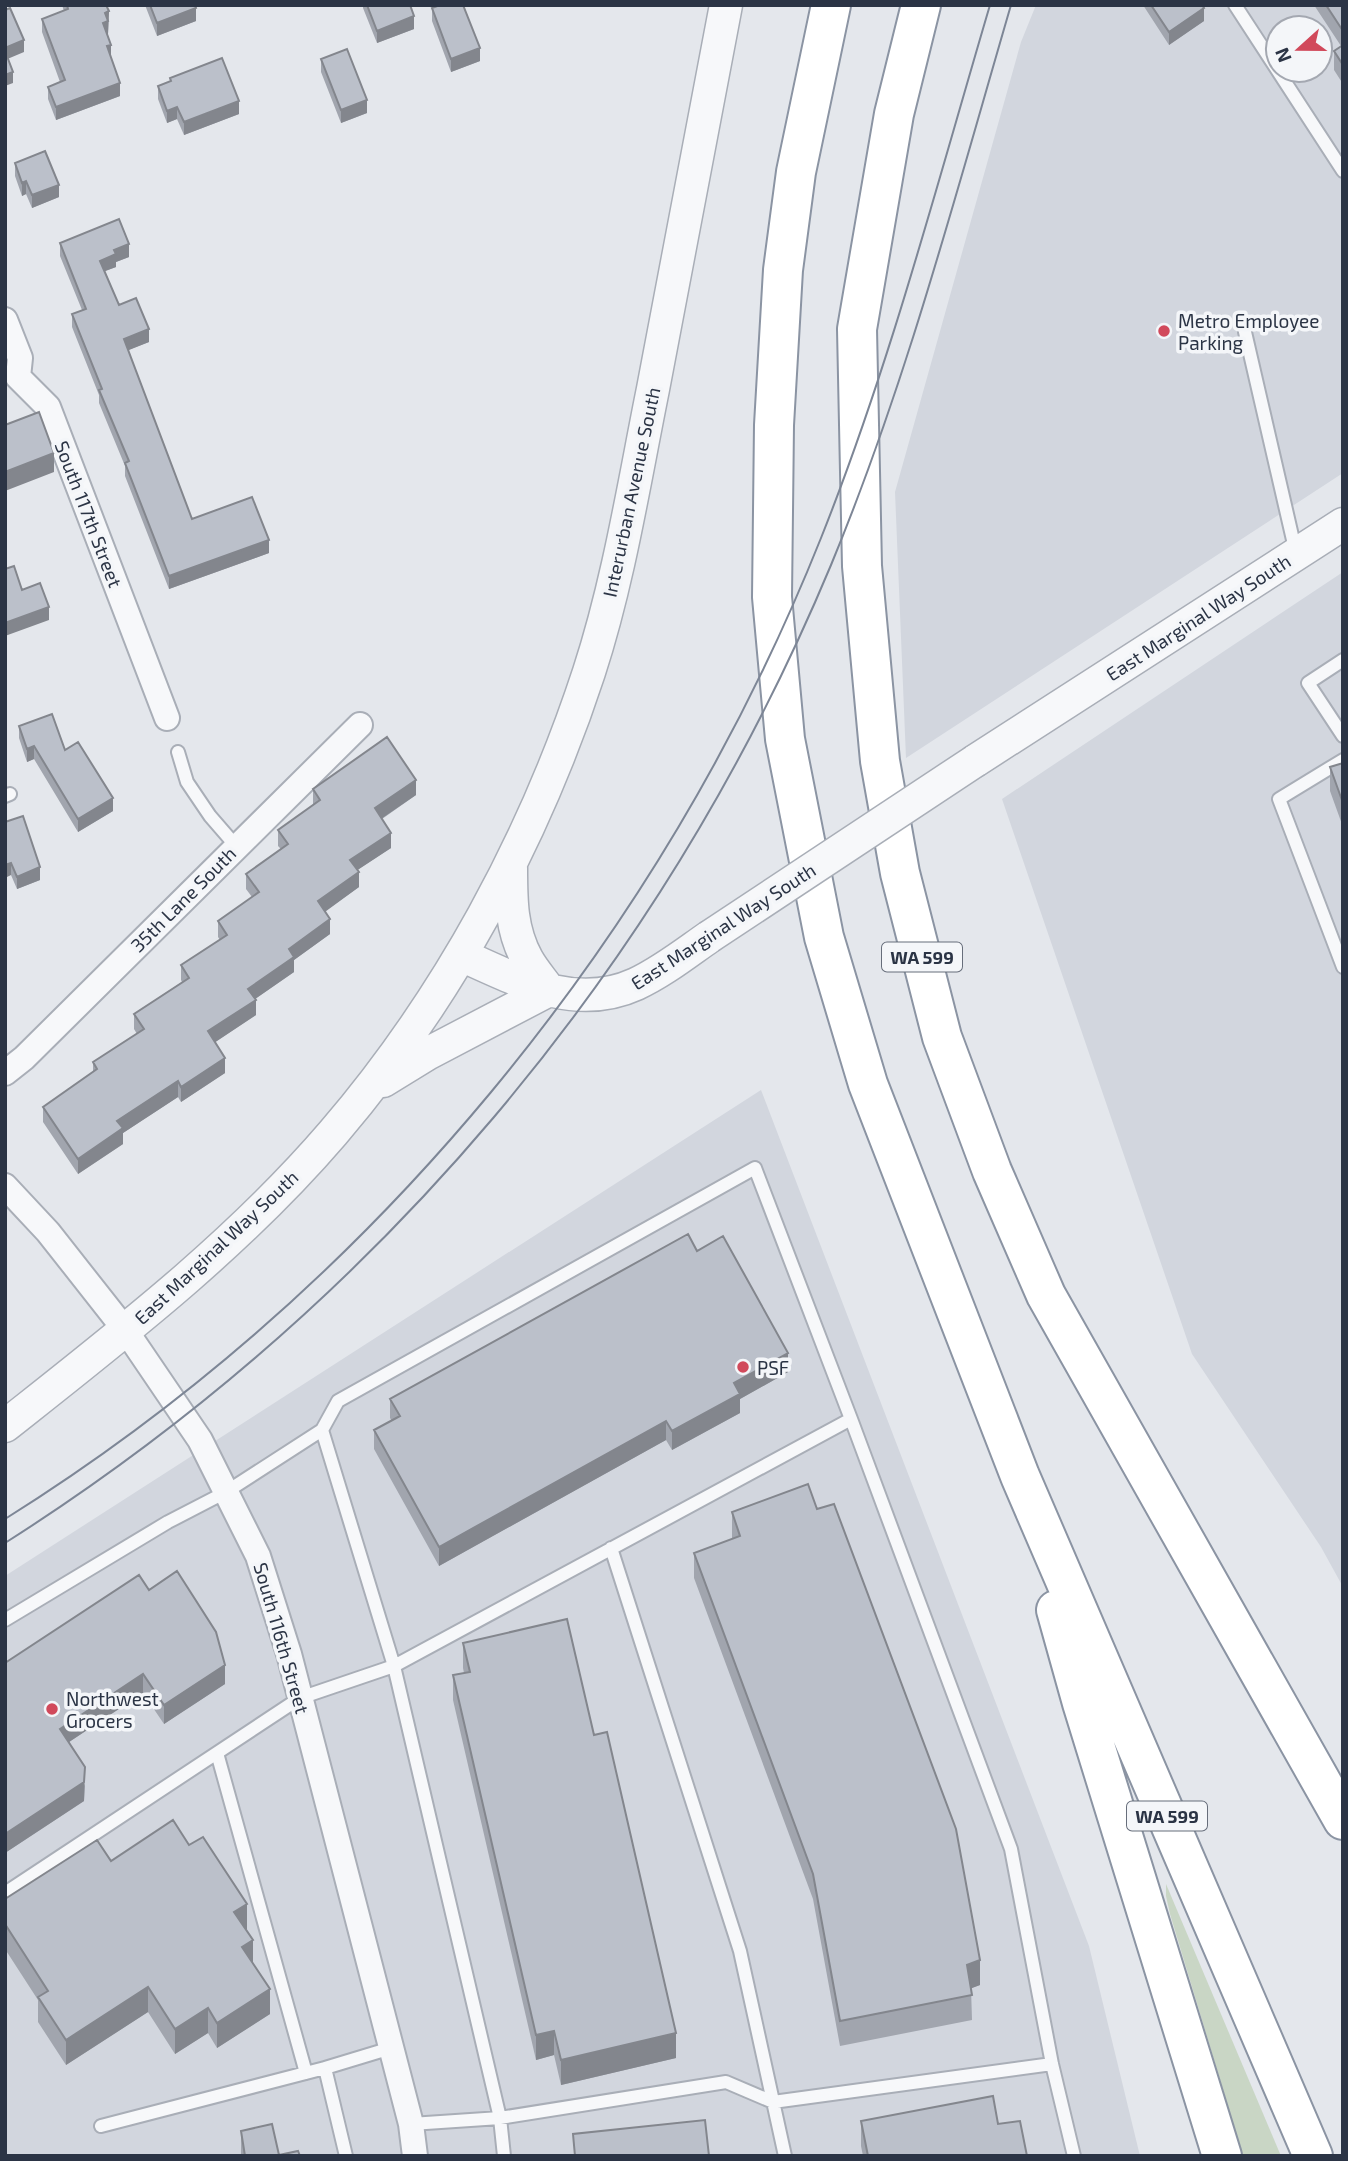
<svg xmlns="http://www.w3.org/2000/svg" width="1348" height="2161" font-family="'Exo 2',sans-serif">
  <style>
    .built { fill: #d2d6de; fill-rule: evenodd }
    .green { fill: #c9d6c5 }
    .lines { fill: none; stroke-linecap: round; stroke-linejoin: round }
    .service-casing { stroke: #a9aeb7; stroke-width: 16 }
    .minor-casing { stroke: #a9aeb7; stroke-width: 28 }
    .tertiary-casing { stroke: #a9aeb7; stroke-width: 35 }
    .motorway-casing { stroke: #8b94a3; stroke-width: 42 }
    .service { stroke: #f7f8fa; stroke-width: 12 }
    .minor { stroke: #f7f8fa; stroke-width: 24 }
    .tertiary { stroke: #f7f8fa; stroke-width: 32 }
    .motorway { stroke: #fff; stroke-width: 38 }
    .tram { stroke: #7d8696; stroke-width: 2 }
    .tertiary-bridge-casing { stroke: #a9aeb7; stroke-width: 35; stroke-linecap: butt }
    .tertiary-bridge { stroke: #f7f8fa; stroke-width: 32 }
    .wall { fill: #a1a5ae }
    .shaded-wall { fill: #83868d }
    .building { fill: #bbc0ca; stroke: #83868d; stroke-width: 2 }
    .poi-dot { fill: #d1495b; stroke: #f4f6f9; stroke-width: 2.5 }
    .labels { text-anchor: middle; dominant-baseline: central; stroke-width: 7; stroke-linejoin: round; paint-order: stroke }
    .shield { fill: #f4f6f9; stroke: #676e7b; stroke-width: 2 }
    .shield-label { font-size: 18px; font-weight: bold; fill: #2b3445 }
    .poi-label { font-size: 19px; fill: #2b3445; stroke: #f4f6f9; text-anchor: start }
    .street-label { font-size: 19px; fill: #2b3445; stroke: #f4f6f9 }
  </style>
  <rect width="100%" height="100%" fill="#e4e7ec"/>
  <path class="built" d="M1036,5H1343V473L906,758L895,492L1021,42ZM1278,28H1320V70H1278Z
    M1343,572V1587L1321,1547L1192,1354L1002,799Z
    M761,1090L1089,1946L1140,2156H5V1576Z"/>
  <path class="green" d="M1166,1884L1281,2156H1243L1170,1914L1166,1896Z"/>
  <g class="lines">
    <defs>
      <path id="service" d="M1235,5L1343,171
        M1245,332L1296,553
        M1343,660L1308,683L1343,736
        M178,752L187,782L210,816L236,846
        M1343,760L1279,799L1343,967
        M5,796L10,794
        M322,1430L338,1401L755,1168L851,1419L1011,1849L1052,2064L1074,2156
        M611,1548L740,1951L785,2156
        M5,1620L168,1522L226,1492L322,1430L394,1666L500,2118L504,2156
        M217,1753L306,2073
        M5,1893L300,1698L394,1666L851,1419
        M411,2124L500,2118L726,2082L773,2102L1052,2064
        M101,2126L325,2068
        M346,2156L325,2068L391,2048"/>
      <path id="minor" d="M5,320L20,358L18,377L48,407L167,718
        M5,1073L24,1058L360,725
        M5,1186L48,1232L126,1331L200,1440L258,1556L289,1654L411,2124L415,2156"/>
      <path id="tertiary" d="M975,761L1343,524
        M511,868C511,900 511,930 527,959C533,970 542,980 549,990
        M461,955C517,980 575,1012 636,984C662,972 686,953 709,937
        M383,1081L427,1054L549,990
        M5,1426C120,1335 237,1245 333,1133C448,999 534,840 589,672C619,580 634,483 653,389C677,261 702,133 726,5"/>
      <path id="motorway" d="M831,5L796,172L783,270L774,425L772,597L785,739L824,937L868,1084L1020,1476L1313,2156
        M921,5L894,114L857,329L862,566L880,761L900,873L942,1037L992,1171L1046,1295L1343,1820
        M1056,1610L1082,1703L1222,2156"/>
    </defs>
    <use href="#service" class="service-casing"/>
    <use href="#minor" class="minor-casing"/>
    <use href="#tertiary" class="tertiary-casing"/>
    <use href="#motorway" class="motorway-casing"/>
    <use href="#service" class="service"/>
    <use href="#minor" class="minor"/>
    <use href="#tertiary" class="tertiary"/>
    <use href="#motorway" class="motorway"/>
    <path class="tram" d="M5,1519C371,1290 661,939 821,538C890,365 937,184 990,5
      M5,1543C375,1308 662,970 831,565C906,384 956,193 1011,5"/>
    <defs>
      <path id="tertiary-bridge" d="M709,937L975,761"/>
    </defs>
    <use href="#tertiary-bridge" class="tertiary-bridge-casing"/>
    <use href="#tertiary-bridge" class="tertiary-bridge"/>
  </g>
  <path class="wall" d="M62,5H106L109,11L108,34L107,35L111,57L120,96L56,120L48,99V87L60,82L42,32V19L64,11Z
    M145,5H195L196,21L157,36Z
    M363,5H410L414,29L377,43L363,8Z
    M1143,5H1202L1204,21L1169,45Z
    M1314,5H1343V84L1334,70V51L1341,46Z
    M432,8L480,61L451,72L432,21Z
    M321,59L367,113L341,123L321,72Z
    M170,78L239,114L184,135L177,119L167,123L158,99V86L170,82Z
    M15,163L59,197L32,208L26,194L22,196L15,176Z
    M60,243L129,257L116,262V267L105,271L119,305L149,342L128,350L192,519L269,553L169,589L125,476V466L99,403V395L72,327V314L82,310L60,256Z
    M19,726L65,750L113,811L78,832L34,759L27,762L19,738Z
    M1343,763V827L1330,791V767Z
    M313,789L416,795L382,819L391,848L357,870L359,887L325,911L330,934L294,960V972L255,999L256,1015L215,1042L225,1073L181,1102L178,1097L123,1133V1144L78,1174L43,1122V1107L93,1073V1062L137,1034L134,1029V1014L182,982L181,980V965L220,940L218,937V921L252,897L246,889V874L281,849L278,846V830L313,805Z
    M5,822L40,880L17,889L11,875Z
    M697,1251L788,1372L740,1399V1413L672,1450L666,1440L439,1566L374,1449V1430L392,1421L390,1418V1399Z
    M732,1512L980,1985L971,1988L972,2020L840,2046L813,1899L694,1578V1553L732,1539Z
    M149,1590L225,1684L164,1724L143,1693L69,1742L85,1786L84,1801L5,1853V1663Z
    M463,1643L594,1735L676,2058L561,2085L554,2055L536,2060L453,1700V1675L464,1673L463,1668Z
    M189,1845L247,1929H246L253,1963L270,2014L217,2048L208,2033L175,2054L148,2012L66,2065L38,2022V2000L5,1949V1899L111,1861Z
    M861,2121L998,2124L1027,2156H863L861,2146Z
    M241,2131L279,2155L300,2156H241Z"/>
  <path class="shaded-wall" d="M196,8V21L157,36V23Z
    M1204,8V21L1169,45V32Z
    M109,11L108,34L103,36V23L105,13Z
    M414,16V29L377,43V31Z
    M24,40V52L5,60V48Z
    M111,45V58L107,46Z
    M480,48V61L451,72V59Z
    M13,72V83L5,86V75Z
    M120,83V96L56,120V107Z
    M367,100V113L341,123V110Z
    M239,101V114L184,135V122Z
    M177,107V119L167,123V111Z
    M26,181V194L22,196V183Z
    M59,185V197L32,208V195Z
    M129,244V257L116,262V267L100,273V261L114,250Z
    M149,329V342L124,352V339Z
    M54,453V472L5,491V472Z
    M269,540V553L169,589V576Z
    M49,607V620L5,636V623Z
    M34,746V759L27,762V749Z
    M416,780V795L375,823V808Z
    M113,798V811L78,832V819Z
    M391,833V848L350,875V860Z
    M11,863V875L5,878V865Z
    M40,867V880L17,889V877Z
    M359,872V887L318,917V901Z
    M330,919V934L294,960V972L248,1004V989L289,949Z
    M256,1000V1015L208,1047V1031Z
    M225,1058V1073L181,1102V1087Z
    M178,1081V1097L123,1133V1144L78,1174V1159L117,1121Z
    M788,1353V1372L740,1399V1413L672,1450V1431L734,1383Z
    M666,1421V1440L439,1566V1547Z
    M225,1665V1684L164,1724V1705Z
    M143,1674V1693L60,1748V1729Z
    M85,1767L84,1801L5,1853V1834Z
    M247,1904V1929L234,1937V1912Z
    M253,1940V1965L242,1947Z
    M980,1960V1985L967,1990V1965Z
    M148,1987V2012L66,2065V2040Z
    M270,1989V2014L217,2048V2023Z
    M208,2008V2033L175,2054V2029Z
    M554,2031V2055L536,2060V2035Z
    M676,2033V2058L561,2085V2060Z"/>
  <path class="building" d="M67,5H106L109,11L105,13L108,21L103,23L111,45L107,46L120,83L56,107L48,87L65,80L42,19L68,9Z
    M150,5H195L196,8L157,23Z
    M367,5H410L414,16L377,31Z
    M440,5H463L480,48L451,59L432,8Z
    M1151,5H1202L1204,8L1169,32Z
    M1326,5H1343V31Z
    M10,8L24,40L5,48V10Z
    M1343,45V65L1334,51Z
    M347,49L367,100L341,110L321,59Z
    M5,51L13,72L5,75Z
    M222,58L239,101L184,122L177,107L167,111L158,86L171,81L170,78Z
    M45,151L59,185L32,195L26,181L22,183L15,163Z
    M119,219L129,244L114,250L116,254L100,261L119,305L136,298L149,329L124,339L192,519L252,497L269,540L169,576L125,463L129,461L99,390L102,389L72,314L86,309L60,243Z
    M39,412L54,453L5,472V425Z
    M14,566L22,590L40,583L49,607L5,623V569Z
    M52,714L65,750L78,742L113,798L78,819L34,746L27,749L19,726Z
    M387,737L416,780L375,808L391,833L350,860L359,872L318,901L330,919L289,949L294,957L248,989L256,1000L208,1031L225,1058L181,1087L178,1081L117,1121L123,1128L78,1159L43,1107L97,1069L93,1062L144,1029L134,1014L189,978L181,965L227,935L218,921L259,892L246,874L288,844L278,830L320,800L313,789Z
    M1343,763V803L1330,767Z
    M23,816L40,867L17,877L11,863L5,865V822Z
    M688,1234L697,1251L723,1236L788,1353L734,1383L740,1394L672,1431L666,1421L439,1547L374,1430L400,1416L390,1399Z
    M808,1484L817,1509L834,1504L956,1829L980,1960L967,1965L972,1995L840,2021L813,1874L694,1553L740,1536L732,1512Z
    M177,1571L216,1632L225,1665L164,1705L143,1674L60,1729L85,1767L84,1782L5,1834V1663L139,1575L149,1590Z
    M567,1619L594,1735L607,1732L676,2033L561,2060L554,2031L536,2035L453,1675L470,1672L463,1643Z
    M173,1820L189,1845L203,1837L247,1904L234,1912L253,1940L242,1947L270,1989L217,2023L208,2008L175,2029L148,1987L66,2040L38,1997L48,1991L5,1924V1899L97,1840L111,1861Z
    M993,2096L998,2124L1020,2121L1027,2156H868L861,2121Z
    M705,2120L709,2156H575L573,2134Z
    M272,2124L279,2155L298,2151L300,2156H245L241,2131Z"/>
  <g class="poi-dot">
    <circle cx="1164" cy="331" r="7"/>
    <circle cx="743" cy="1367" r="7"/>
    <circle cx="52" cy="1709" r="7"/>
  </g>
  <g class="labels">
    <g class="shield">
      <rect x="882" y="942.5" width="80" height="29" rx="5"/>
      <rect x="1127" y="1801.5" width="80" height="29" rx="5"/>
    </g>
    <g class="shield-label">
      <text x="922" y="957">WA 599</text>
      <text x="1167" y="1816">WA 599</text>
    </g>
    <g class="poi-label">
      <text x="1178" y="320">Metro Employee<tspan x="1178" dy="22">Parking</tspan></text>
      <text x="757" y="1367">PSF</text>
      <text x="66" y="1698">Northwest<tspan x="66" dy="22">Grocers</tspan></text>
    </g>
    <g class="street-label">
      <text transform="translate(631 492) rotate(-78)">Interurban Avenue South</text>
      <text transform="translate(89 514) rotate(69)">South 117th Street</text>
      <text transform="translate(1198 617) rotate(-33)">East Marginal Way South</text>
      <text transform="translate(183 899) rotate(-45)">35th Lane South</text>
      <text transform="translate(723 926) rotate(-33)">East Marginal Way South</text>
      <text transform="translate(216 1247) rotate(-43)">East Marginal Way South</text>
      <text transform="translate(282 1638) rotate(74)">South 116th Street</text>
    </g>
  </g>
  <rect width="1348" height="2161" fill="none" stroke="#2b3445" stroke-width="14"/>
  <g transform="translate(1299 49) rotate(249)"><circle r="33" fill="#f4f6f9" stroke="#a4a8b1" stroke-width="2"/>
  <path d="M0-5L12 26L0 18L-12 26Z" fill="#d1495b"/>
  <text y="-10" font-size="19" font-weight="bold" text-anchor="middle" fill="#2b3445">N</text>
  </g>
</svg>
